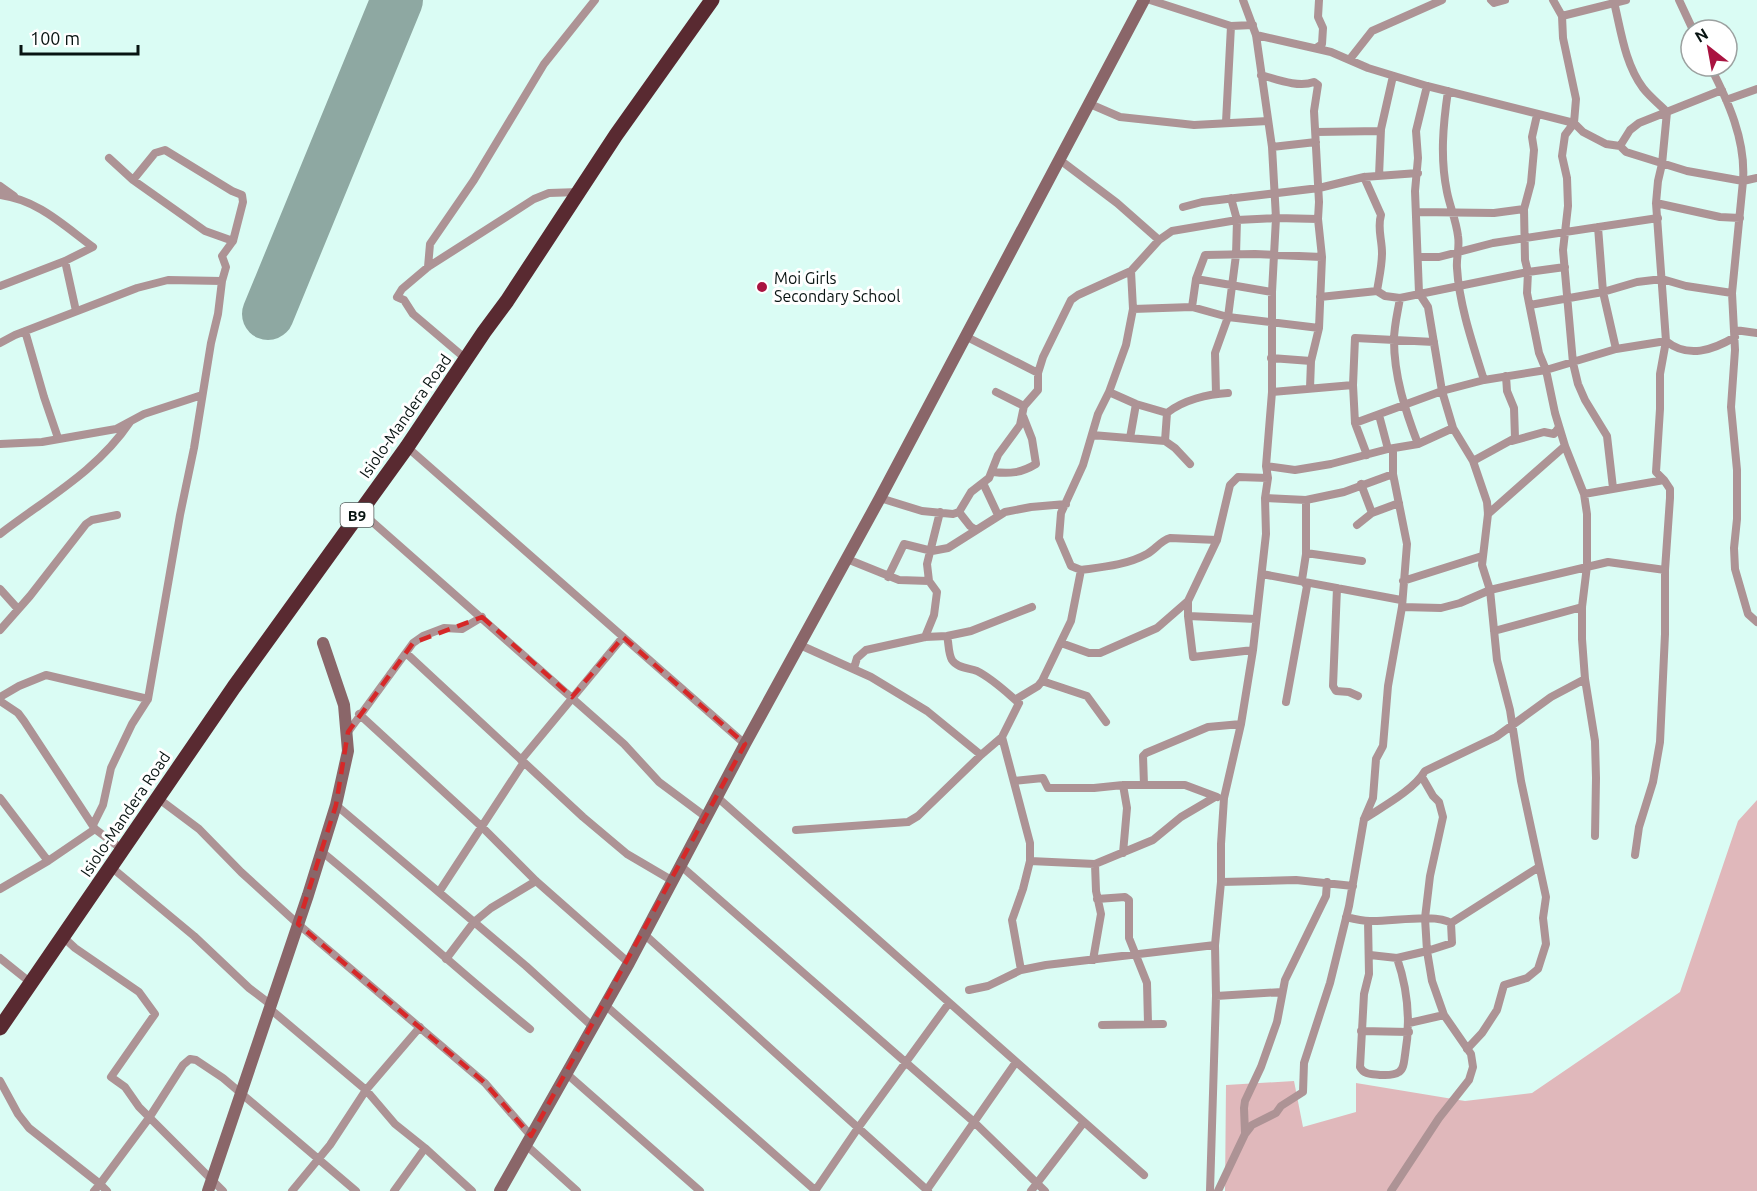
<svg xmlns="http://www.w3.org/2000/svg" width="1757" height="1191" font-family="Ubuntu,sans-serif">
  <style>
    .green { fill: #e0b8bb }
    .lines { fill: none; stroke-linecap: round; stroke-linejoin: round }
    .runway { stroke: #8ea8a2; stroke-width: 52 }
    .street { stroke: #ad9395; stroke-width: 8 }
    .secondary { stroke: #8a6669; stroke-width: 12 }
    .highway { stroke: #592a31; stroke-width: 15 }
    .marked { fill: none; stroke: #d62828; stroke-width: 4.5; stroke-dasharray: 12 8; stroke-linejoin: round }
    .poi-dot { fill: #a91340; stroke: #fff; stroke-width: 2 }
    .labels { text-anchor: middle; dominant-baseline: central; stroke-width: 6; stroke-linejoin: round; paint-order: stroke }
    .shield { fill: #fff; stroke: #525a59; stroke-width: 1.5 }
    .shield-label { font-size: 15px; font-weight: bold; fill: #081412 }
    .poi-label { font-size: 16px; fill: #081412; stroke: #fff; text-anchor: start }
    .street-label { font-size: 16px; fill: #081412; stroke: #fff }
  </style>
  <rect width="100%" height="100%" fill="#dafcf4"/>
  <path class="green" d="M1757,800V1191H1225L1226,1085L1294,1081L1303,1127L1356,1112V1083L1465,1101L1532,1093L1680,992L1738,821Z"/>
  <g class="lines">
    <path class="runway" d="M268,314L397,0"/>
    <path class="street" d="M1150,0L1231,26L1253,25
      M1491,0L1494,3L1505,0
      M1553,0L1562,16L1563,38L1576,99L1574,123L1565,135L1562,156L1567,178L1568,206L1563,250L1573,363L1578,384L1585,400L1607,436L1613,488
      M1679,0L1693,30
      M1562,16L1626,0
      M1256,35L1331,52L1368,68L1427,86L1574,123L1583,132L1606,144L1620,146L1626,152L1687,171L1743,181C1746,140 1728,101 1710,66
      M1316,48L1322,44L1323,28L1318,17L1319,0
      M1350,59L1372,31L1442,0
      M1261,75C1276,79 1298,88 1314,82L1318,85L1314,111L1319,202L1318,219L1322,257L1319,328L1311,361L1310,388
      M1427,86L1416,131L1418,158L1415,191L1419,293L1428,307L1442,391L1453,428L1473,461L1487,502L1488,514L1482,565L1490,590L1497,660L1510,710L1521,781L1546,897L1543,918L1546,944L1538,969L1527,978L1504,985L1497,1010L1482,1033L1467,1049
      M1448,91C1443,125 1440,158 1447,192C1450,207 1456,220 1458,236C1460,249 1456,257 1457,268C1459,304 1473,345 1484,380
      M1726,100L1757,89
      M1090,104L1120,117L1176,123L1194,125L1268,121
      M1537,115L1532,137L1534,150L1531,183L1524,209L1525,260L1528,272L1527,293L1539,353L1546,370L1555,413L1565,446L1584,494L1587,514V566L1582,607V639L1585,679L1595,741L1596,778L1595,836
      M1226,122L1231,26
      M1316,132L1381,131
      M1620,146L1630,130L1639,123L1722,90
      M1272,147L1316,142
      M1060,160L1117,203L1159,240
      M1379,176L1381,129L1393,76
      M1364,177L1381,215C1377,228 1382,239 1382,253C1382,266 1379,278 1377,291
      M1757,178L1743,181L1732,293L1735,350L1731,407L1737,470V519L1734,548L1735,569L1748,614L1757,622
      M133,180L155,153L165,150L232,191L242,195L243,202L233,241
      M0,186L14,196
      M0,195C38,200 63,225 93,247L65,261L0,286
      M1656,203L1720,217L1740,218
      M1183,207L1202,202L1319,188L1364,177L1418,173
      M1417,212L1494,213L1524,209
      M1598,227L1603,292L1616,349
      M1419,257H1439L1493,243L1658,218
      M65,261L76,311
      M428,267L430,244L474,180L544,64L595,0
      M1196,279L1272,292
      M1320,297L1377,291L1385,296L1400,298L1528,272L1565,267
      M1400,298C1398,311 1394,326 1394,340C1394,376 1405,410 1418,444
      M1530,305L1603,292L1637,282L1662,279L1686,286L1732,293
      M1192,307L1196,279L1205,255L1255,254L1322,257
      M1133,309L1192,307L1228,317L1319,328
      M1735,330L1757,333
      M25,331L44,397L58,438
      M965,336L1038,373
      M0,343L15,335L137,288L168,280L222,281
      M1271,358L1311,361
      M466,359L413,314L404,300L397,297L402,289L428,267L534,199L549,193L579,192
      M996,392L1024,406
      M1109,392L1136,404L1167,413
      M1272,392L1353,385
      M1216,394L1215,353L1228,317L1236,255L1237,220L1231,198
      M1379,415L1388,449
      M1355,423L1353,385L1355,338L1434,342
      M1092,435L1165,441L1175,448L1190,464
      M1130,438L1136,404
      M1165,441L1167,413C1183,400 1208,394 1228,393
      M1512,441L1544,432L1554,434L1559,427
      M0,444L42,442L116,429L144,414L202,395
      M407,447L745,744
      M1367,455L1355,423L1442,391L1484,380L1546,370L1616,349L1666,341C1688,359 1713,350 1735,337
      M1473,461L1515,438L1514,408L1507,391L1506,376
      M1266,466L1295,470L1331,464L1388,449L1418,444L1453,428
      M993,472C1010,474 1021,473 1036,464L1032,439L1023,416
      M983,483L998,515
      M1361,484L1372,513
      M1584,494L1664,480L1656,472L1660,409V374L1666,341L1656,203L1658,181L1662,164L1667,112C1659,104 1650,97 1643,88C1625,64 1621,31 1614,2
      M880,498L922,511L953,514L959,512L971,492L989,478L998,455L1020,425L1024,406L1038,390V373L1043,357L1071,300L1078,295L1131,271L1159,240L1172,231L1237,220L1276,218L1318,219
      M1265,498L1306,500L1344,492L1393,474
      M360,511L624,744L659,782L706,817
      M959,512L970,526L976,530
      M1488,514L1565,446
      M1357,525L1372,513L1399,503
      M0,534C47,498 97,471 130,422
      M1306,553L1362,561
      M847,559L899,580L929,581
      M1081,570C1103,567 1127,565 1147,554C1156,549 1160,541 1170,538L1217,540
      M1262,574L1401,600
      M888,577L904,544L932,551L948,548L1005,512L1031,507L1066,504
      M1403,581L1482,556
      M1337,588L1333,686L1336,691L1349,692L1358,696
      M0,589L18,609
      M1188,601V616L1193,657L1253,650
      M1402,607L1441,608L1460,603L1490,590L1608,562L1665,570
      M1188,616L1256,619
      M0,630L30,596L86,524L92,520L117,515
      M1494,631L1582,607
      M947,636C949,643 948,653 952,660C957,668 969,668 977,671C993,679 1006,692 1019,703
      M925,637L934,615L937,592L929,581L927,564L940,512
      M1061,643L1089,653H1100L1157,628L1188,601L1217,540L1230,485L1238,477L1268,478
      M800,645L871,677L927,711L981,755
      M406,653L583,817L627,854L673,881
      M854,668L857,658L866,650L925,637L947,636L971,631L1032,607
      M1042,681L1087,696L1106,722
      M0,697L19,686L46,675L148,699
      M0,701L18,713L24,721L95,829L123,850
      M1286,702L1307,586L1302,580L1306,554V500
      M359,714L481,826L536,881L629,963
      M348,732L413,643L423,636L444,628L462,629L482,617
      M521,760L623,637
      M1014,781L1043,778L1048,788H1094L1123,785H1185L1217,797
      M1144,785L1143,756L1146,753L1208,727L1241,724
      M717,797L1144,1175
      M0,798L48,861
      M159,799L199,829L241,872L298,924L485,1083L531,1136
      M336,805L526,966L592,1026
      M1364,819C1382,807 1414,790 1425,771L1496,737L1551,697L1585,679
      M93,825L103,805L111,768L132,724L148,699L180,515L194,448L211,343L218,314L222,281L226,267L222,256L233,241L205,231L133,180L109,158
      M796,830L908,822L918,816L981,755L1002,737
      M321,851C392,909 459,972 530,1029
      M1123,853L1127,808L1123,785
      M1635,855L1639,827L1653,782L1660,742L1665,634V570L1670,498V489L1664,480
      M1030,861L1095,864
      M681,866L974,1122L1045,1191
      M111,867L194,936L249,988L270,1004
      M1221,882L1296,880L1353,886
      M0,889L48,861L95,829
      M439,892L524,762
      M1097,899L1125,897L1129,900V938L1147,983L1148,1023
      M1346,917C1354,919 1362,921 1370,921C1390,922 1436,913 1451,923L1452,943L1427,951L1397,958
      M1368,921L1369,974L1364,994L1360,1067C1364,1075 1372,1074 1380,1075C1387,1075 1393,1076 1399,1072C1404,1069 1404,1061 1405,1055C1411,1021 1408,990 1397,958L1370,955
      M1451,923L1539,867
      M644,934L928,1191
      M62,936L75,948L139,992L155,1014L111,1077L125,1087L139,1107L223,1191
      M0,958L31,983
      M446,959L474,922L491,908L536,881
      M1093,960L1101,914L1096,891L1095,864L1153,840L1181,817L1215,797
      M1021,970L1012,920L1023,889L1030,861V843L1002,737L1019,703L1018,698L1038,686L1042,681L1071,621L1081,570L1071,566L1059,538L1061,513L1083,465L1098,414L1109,392L1126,345L1133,309L1131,271
      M969,990L988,986L1021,970L1046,965L1215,945
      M1216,996L1282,992
      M605,1005L816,1191
      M269,1008L366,1090L395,1124L425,1148L472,1191
      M1409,1023L1444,1015
      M1102,1025L1163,1024
      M1361,1031L1409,1032
      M567,1074L700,1191
      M0,1081L18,1114L29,1128L100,1184L94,1191
      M1245,1133L1244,1108L1245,1101L1261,1067L1277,1022L1285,980L1326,896L1327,882
      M526,1145L577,1191
      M107,1191L100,1184L149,1118L183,1065L190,1059L196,1060L223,1078L356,1191
      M292,1191L330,1145L366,1090L420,1027
      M394,1191L425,1148
      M815,1191L858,1128L949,1003
      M926,1191L1016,1062
      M1031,1191L1084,1122
      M1210,1191L1216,996L1215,945L1221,882V844L1224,798L1241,724L1253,650L1266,534L1265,498L1268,478L1266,466L1272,392V292L1276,218L1272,147L1256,35L1243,0
      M1218,1191L1245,1134L1252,1125L1276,1113L1281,1106L1303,1092L1304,1063L1330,983L1349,906L1364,819L1373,798L1376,759L1383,746L1388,686L1402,607L1407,544L1393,474V449
      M1391,1191L1439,1118L1469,1080L1473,1067L1471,1054L1444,1015L1432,981L1427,951L1425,918L1430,876L1443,817L1439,802L1433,796L1422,777"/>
    <path class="secondary" d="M208,1191L308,895L336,805L348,751L344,705L323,643
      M500,1191L629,963L745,744L880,498L1144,0"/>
    <path class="highway" d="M0,1028L234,687L407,447L484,332L507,301L616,135L712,0"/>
  </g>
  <path class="marked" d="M482,617L572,697L623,637L745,744L531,1136L485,1083L298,924L336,805L348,732L413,643Z"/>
  <circle class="poi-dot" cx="762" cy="287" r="6"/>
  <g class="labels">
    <rect class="shield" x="340.5" y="503" width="33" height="24" rx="4.5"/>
    <g class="shield-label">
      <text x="357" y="515">B9</text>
    </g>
    <g class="poi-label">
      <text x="774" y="278">Moi Girls<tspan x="774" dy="18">Secondary School</tspan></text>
    </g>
    <g class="street-label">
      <text transform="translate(405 416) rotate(-55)">Isiolo-Mandera Road</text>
      <text transform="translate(125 814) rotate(-56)">Isiolo-Mandera Road</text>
    </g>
  </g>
  <g transform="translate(1709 48) rotate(329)"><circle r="28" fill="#ffffff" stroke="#9ca1a0" stroke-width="1.5"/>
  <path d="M0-4.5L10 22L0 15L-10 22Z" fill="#a91340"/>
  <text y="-9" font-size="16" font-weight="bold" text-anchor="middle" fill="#081412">N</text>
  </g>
  <path d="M21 45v9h117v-9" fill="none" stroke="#081412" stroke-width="3"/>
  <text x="30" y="45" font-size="18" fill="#081412" stroke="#ffffff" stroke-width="4.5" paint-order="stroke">100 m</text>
</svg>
